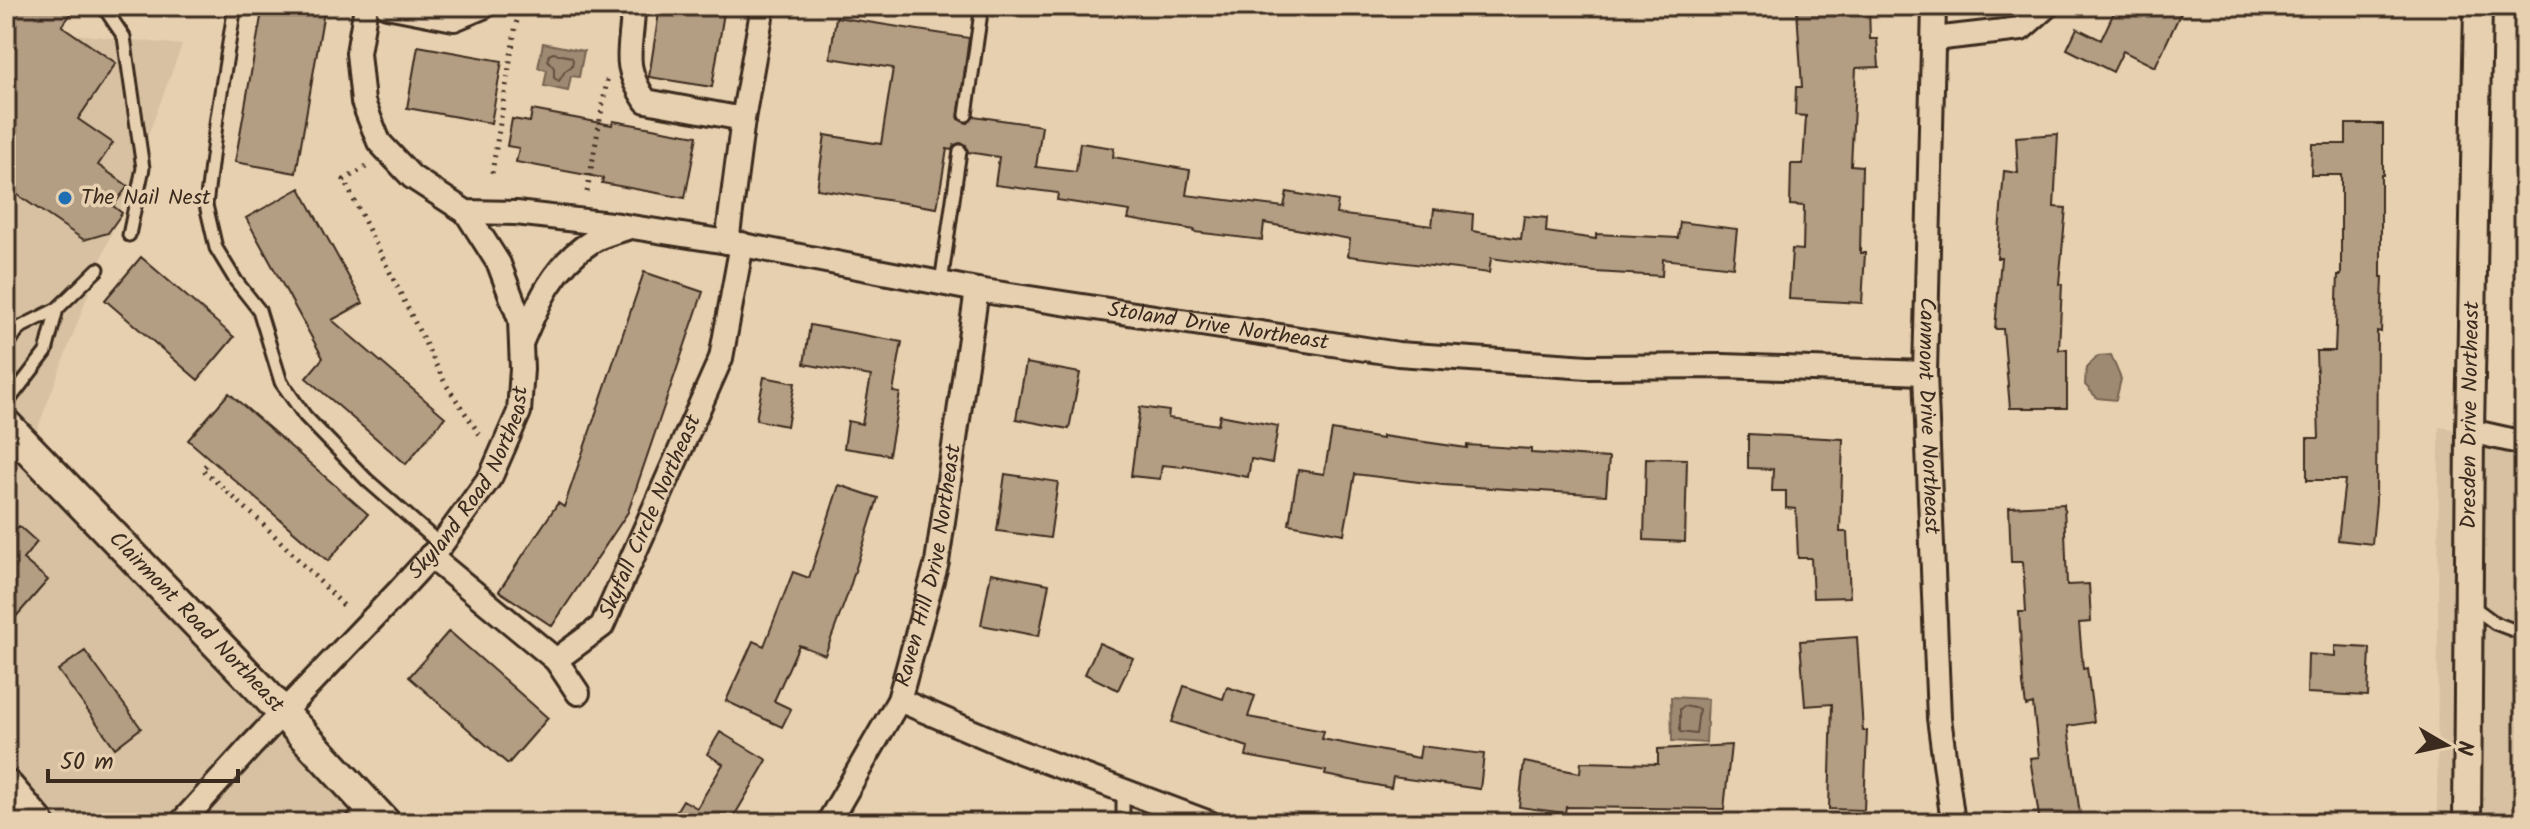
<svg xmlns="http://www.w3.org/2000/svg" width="2530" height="829" font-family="Kalam,sans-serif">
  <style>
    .built { fill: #d7c1a2 }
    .water { fill: #9e8a73; stroke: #766451; stroke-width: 2 }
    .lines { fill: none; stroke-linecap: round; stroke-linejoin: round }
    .shore { stroke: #635040; stroke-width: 2 }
    .building { fill: #b39d83; stroke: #3b2a1e; stroke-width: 2 }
    .service-casing { stroke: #3b2a1e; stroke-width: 17 }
    .minor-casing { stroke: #3b2a1e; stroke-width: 28 }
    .tertiary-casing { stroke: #3b2a1e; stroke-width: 32 }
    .secondary-casing { stroke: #3b2a1e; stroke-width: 36 }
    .primary-casing { stroke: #3b2a1e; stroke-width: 40 }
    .path { stroke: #3b2a1e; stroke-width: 5; stroke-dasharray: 2 6; stroke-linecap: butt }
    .service { stroke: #e7d0b0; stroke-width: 11 }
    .minor { stroke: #e7d0b0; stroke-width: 22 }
    .tertiary { stroke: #e7d0b0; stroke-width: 26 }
    .secondary { stroke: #e7d0b0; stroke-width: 30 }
    .primary { stroke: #e7d0b0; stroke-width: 34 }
    .poi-dot { fill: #1f6fb2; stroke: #e7d0b0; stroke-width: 3 }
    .labels { text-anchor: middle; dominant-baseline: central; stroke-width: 7; stroke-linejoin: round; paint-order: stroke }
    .poi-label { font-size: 22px; fill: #3b2a1e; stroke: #e7d0b0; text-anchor: start }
    .street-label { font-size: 22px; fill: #3b2a1e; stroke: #e7d0b0 }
  </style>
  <rect width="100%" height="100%" fill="#e7d0b0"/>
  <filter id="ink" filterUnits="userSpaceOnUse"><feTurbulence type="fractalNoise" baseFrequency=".0125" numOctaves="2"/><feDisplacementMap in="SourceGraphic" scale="16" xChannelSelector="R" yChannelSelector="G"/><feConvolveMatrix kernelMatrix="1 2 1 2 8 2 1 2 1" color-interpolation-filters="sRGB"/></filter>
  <g filter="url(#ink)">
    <path class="built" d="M6,27L182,45L33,441L390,823H6Z
      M2439,427L2524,440V823H2437Z"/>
    <path class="water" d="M543,43L584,51L579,77L571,76L568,91L544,86L547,70L538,68Z
      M2111,355L2121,379L2116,400L2097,398L2085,385L2086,368L2098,356Z
      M1671,697L1708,699L1706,743L1672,741Z"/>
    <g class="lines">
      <path class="shore" d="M553,53L571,57L573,60L572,66L565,71L559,81L554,78V68L548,60L549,55Z
        M1684,706L1699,709L1696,734L1680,732V709Z"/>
    </g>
    <path class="building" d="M6,6H77L62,26L116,63L78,119L113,143L98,165L128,186L113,206L122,213L108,233L84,240L6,187Z
      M263,6H325L296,173L235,162Z
      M660,6H725L712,87L649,77Z
      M1869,6L1870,39H1877L1879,67L1856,68L1851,165L1862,166L1860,253H1865L1862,303L1789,299L1792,249L1803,250L1804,206L1790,205L1791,164H1803L1806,116L1795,115L1796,87H1802L1797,10Z
      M2117,6H2184L2155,67L2123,51L2113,72L2067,49L2077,28L2101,40Z
      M836,17L969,38L958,119L968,123L974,116L1042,126L1036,167L1076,172L1080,143L1114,148L1113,157L1190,170L1186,195L1284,207L1287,192L1338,201L1336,214L1432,226L1434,209L1473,214L1472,231L1521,239L1524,216L1547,218L1546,232L1596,239V234L1678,238L1680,222L1737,229L1733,267L1663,259L1662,276L1595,272L1491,258L1489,273L1348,256L1350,239L1264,223L1262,240L1194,232L1195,230L1128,219L1130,211L1057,200L1058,193L995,185L999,157L968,152L966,145L960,143L954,145L952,150L947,149L937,208L817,189L825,135L881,144L893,68L830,58Z
      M418,46L502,61L491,123L407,108Z
      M532,110L612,125L613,121L697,136L685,198L602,183L603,178L516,162L519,148L507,146L512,119L530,122Z
      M2346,124H2383V175H2381V277H2383L2381,332L2377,331L2376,502L2372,544L2338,540L2345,480H2307V438H2319L2316,351H2335L2338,275H2341V175H2311L2312,144H2346Z
      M2058,134L2054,207L2066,208L2059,284H2062L2059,350L2067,349V408H2010L2003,329H1995L2001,258H1997L2004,171L2018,173L2016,137Z
      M300,188L363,303L332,320L445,417L406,464L306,378L323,358L246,218Z
      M141,257L234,337L198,380L105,300Z
      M644,272L703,292L628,512L552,626L499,591L558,503L564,507Z
      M810,325L902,342L893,392L900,393L889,455L844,448L848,421L862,424L871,376L804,364Z
      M1026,363L1080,373L1069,429L1016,419Z
      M764,377L795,383L787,426L756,420Z
      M229,393L368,514L328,561L188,440Z
      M1140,407L1169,411L1168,418L1218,425L1220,415L1278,426L1272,463L1251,459L1248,477L1184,465L1183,467L1162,465L1160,479L1131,476Z
      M1332,430L1382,439V436L1467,448V445L1531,449V453L1609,458L1606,495L1443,485L1355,474L1344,534L1289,524L1298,470L1324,474Z
      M1748,434L1843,439L1840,532H1847L1850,597L1813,598L1811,558H1798L1796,509L1786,508V491H1772L1773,469L1748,468Z
      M1646,458L1687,459L1685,542L1644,540Z
      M1005,474L1058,482L1050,538L997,531Z
      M839,485L878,498L848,593L825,655L799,645L774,701L791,709L782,727L726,701L753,641L764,646L793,572L809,578Z
      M2064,504L2067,585L2089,584L2091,622L2079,623L2083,669L2087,668L2094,722L2068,726L2081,822L2040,823L2030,758L2039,757L2033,704L2026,706L2023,685L2019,612H2026L2023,562H2011L2009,507Z
      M19,526L37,542L23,559L48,580L6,628V541Z
      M991,573L1049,584L1039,636L981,625Z
      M449,631L548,718L508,764L409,677Z
      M1857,637L1863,731H1867L1864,810L1829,809L1832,704L1805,706L1800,641Z
      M1099,643L1133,658L1118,690L1085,674Z
      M2335,646L2370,648L2368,696L2307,693L2308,654L2335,656Z
      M85,651L141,728L115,748L58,670Z
      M1184,686L1223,699L1227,687L1255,696L1248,717L1324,731L1322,739L1419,758L1421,746L1484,754L1480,789L1393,777L1391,788L1325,775L1326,771L1246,756L1248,747L1172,722Z
      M720,732L767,760L730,823H669L683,800L697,808L723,764L707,754Z
      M1731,745L1724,809L1566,807L1565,813L1519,807L1524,762L1580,773L1581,762L1658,764V749Z"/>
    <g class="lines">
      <defs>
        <path id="service" d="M103,6L124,37L143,168L129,235
          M235,6L217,117L206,205L216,248L236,281L259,310L281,382L305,416L367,480L441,545
          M966,115L982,6
          M941,283L960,151
          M57,309L98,269
          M6,347L19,328L57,309L46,352L6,404
          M2472,606L2495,623L2524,634
          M348,823L367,809
          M1123,823V790"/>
        <g id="minor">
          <path id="s1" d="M366,6L358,53L363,102L379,142L412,177L466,212L516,213L619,225L727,242L977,290L1398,354L1588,367L1723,366L1925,373"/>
          <path d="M387,6L454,19L485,6"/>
          <path d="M633,6C633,48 619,62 646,101L743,119"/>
          <path id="s2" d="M1934,6L1925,373L1939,718L1953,823"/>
          <path d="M1934,39L2021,29L2047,6"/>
          <path d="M727,242L743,119L763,6"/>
          <path d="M522,341C538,303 554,265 591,242C601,235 616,232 627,228"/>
          <path d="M2470,431L2524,443"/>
          <path id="s3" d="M430,556L556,660L602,626L721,358L742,244"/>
          <path d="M556,660L578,693"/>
          <path d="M899,700L1018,751L1210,823"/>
          <path id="s4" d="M181,823L251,746L398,592L441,545L491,476L519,412L522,369L520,320L499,264L466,212"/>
          <path id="s5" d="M828,823L899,700L937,562L977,290"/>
        </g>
        <g id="tertiary">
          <path id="s6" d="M2467,823L2470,431L2478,6"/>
        </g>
        <g id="secondary">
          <path id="s7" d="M6,425L257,685L385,823"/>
        </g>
        <path id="primary" d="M6,788L36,823"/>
      </defs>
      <use href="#service" class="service-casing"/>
      <use href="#minor" class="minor-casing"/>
      <use href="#tertiary" class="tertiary-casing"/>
      <use href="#secondary" class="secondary-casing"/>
      <use href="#primary" class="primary-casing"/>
      <path class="path" d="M366,167L344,180L445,383L482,438
        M492,173L516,24L522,6
        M587,192L608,75
        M206,465L202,469L261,522L345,607"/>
      <use href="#service" class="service"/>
      <use href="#minor" class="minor"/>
      <use href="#tertiary" class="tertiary"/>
      <use href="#secondary" class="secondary"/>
      <use href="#primary" class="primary"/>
    </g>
  </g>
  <circle class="poi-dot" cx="65" cy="198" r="8"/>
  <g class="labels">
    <g class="poi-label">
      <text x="81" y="198">The Nail Nest</text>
    </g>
    <g class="street-label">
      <text stroke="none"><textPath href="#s1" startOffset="1014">Stoland Drive Northeast</textPath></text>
      <text stroke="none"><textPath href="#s6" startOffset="408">Dresden Drive Northeast</textPath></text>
      <text stroke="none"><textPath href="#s2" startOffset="410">Canmont Drive Northeast</textPath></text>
      <text stroke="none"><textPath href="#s4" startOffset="450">Skyland Road Northeast</textPath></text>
      <text stroke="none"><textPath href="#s3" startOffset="340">Skyfall Circle Northeast</textPath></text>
      <text stroke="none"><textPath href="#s5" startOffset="280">Raven Hill Drive Northeast</textPath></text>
      <text stroke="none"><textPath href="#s7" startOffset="274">Clairmont Road Northeast</textPath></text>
    </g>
  </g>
  <rect width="2530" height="829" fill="none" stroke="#e7d0b0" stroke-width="32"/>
  <rect x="16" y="16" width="2498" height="797" fill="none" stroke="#3b2a1e" stroke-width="3" filter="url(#ink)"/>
  <g transform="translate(2446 745) rotate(99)" stroke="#e7d0b0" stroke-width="6" paint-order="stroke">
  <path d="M0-6L14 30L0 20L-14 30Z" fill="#3b2a1e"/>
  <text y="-12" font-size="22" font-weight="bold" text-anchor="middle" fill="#3b2a1e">N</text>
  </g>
  <path d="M48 769v12h190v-12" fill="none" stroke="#3b2a1e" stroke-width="4"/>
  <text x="60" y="769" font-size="24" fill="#3b2a1e" stroke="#e7d0b0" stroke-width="6" paint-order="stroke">50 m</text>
</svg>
